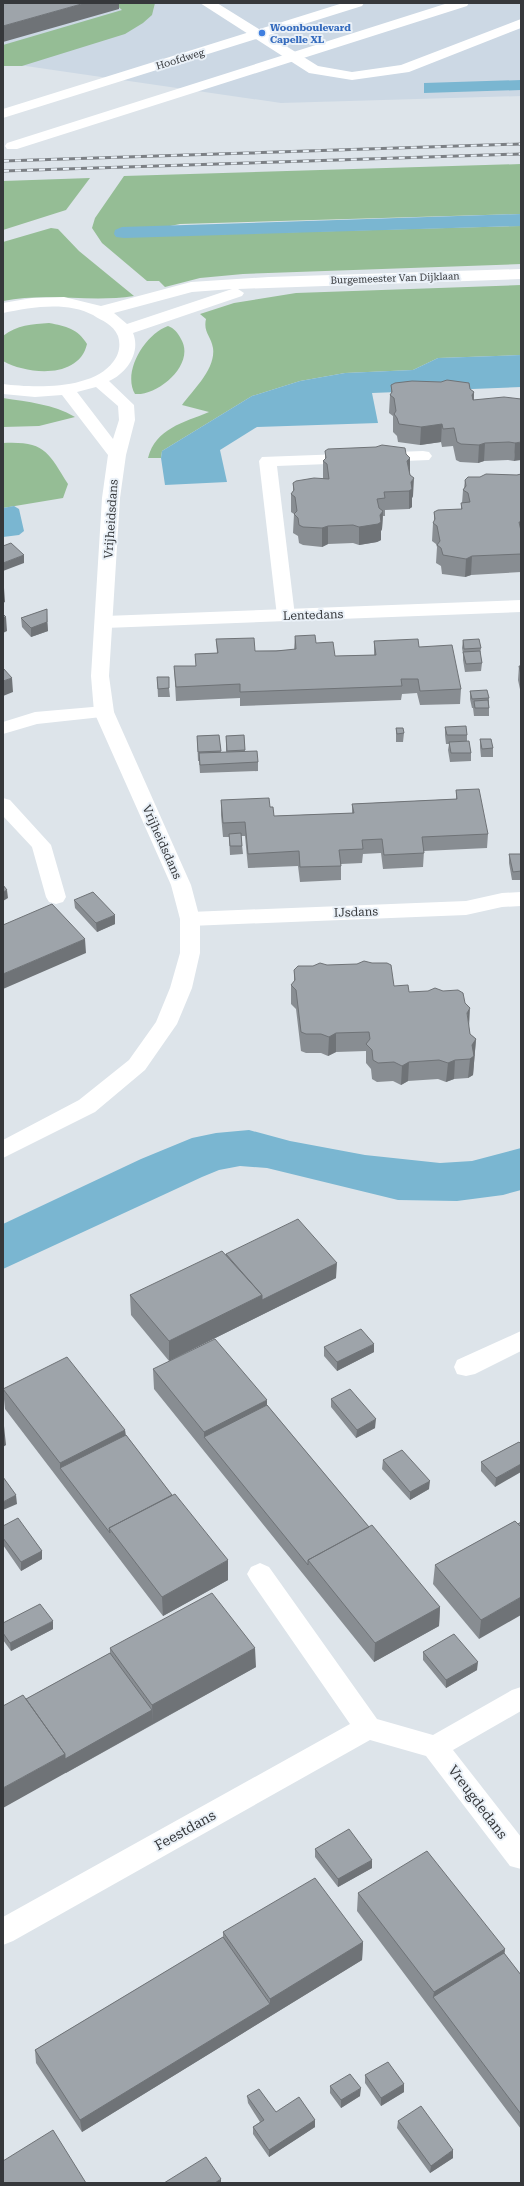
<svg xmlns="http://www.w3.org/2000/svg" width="524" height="2186" font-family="'Roboto Serif',serif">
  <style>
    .built { fill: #ccd8e4 }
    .green { fill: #95bd95 }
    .water { fill: #7ab6d1 }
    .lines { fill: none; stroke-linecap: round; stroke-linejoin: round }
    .lane { fill: #fff; fill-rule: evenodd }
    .street { fill: #fff; fill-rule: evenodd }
    .secondary { fill: #fff; fill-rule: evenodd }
    .rail-casing { stroke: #7c8085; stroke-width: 3 }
    .rail { stroke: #eaf1f8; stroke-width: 2; stroke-dasharray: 6; stroke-linecap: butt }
    .wall { fill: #888d92 }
    .shaded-wall { fill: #6f7377 }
    .building { fill: #9ea4aa; stroke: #6f7377 }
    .shop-dot { fill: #3f7fe0; stroke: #eaf1f8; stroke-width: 1.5 }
    .labels { text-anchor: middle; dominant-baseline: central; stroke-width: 4; stroke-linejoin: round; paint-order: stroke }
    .far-shop-label { font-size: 10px; font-weight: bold; fill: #366cbe; stroke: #eaf1f8; text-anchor: start }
    .far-street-label { font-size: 10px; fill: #36383b; stroke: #eaf1f8 }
    .street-label { font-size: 12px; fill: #36383b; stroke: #eaf1f8 }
    .near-street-label { font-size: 14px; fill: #36383b; stroke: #eaf1f8 }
  </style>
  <rect width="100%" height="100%" fill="#dde4ea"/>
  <path class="built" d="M3,3H521V96L281,103L12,64H3Z"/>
  <path class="green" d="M114,3H155L152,15L143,23L125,34L22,66H3V45L122,10Z
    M521,164V214L180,224L116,237L521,226V264L243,274L200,278L165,287L159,281H147L102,243L92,228L95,218L124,176Z
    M90,178L66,210L3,230V181Z
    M51,228L58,229L79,251L134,296C90,303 47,292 3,301V242Z
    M521,285V355L438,358L413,370L345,373L300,381L252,396L162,451L161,458H148C156,428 183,423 209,412L182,405C193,390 216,369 213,348C211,336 203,332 206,319L200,314L234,303L296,293Z
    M49,323C66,326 78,329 87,344C79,379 28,375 3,361V336C17,325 32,324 49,323Z
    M168,326C174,328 178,333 181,339C196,364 158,396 135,394C122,372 145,334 168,326Z
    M3,398C28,402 53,404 75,417L39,426L3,427Z
    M3,443C45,441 48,452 68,484L63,498L3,508Z"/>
  <path class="water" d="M521,80V90L424,93V83Z
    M521,214V226L124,238L116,237L114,234L115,230L122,227Z
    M521,355V387L372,393L378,423L257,427L220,450L227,482L165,485L161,458L162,451L252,396L300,381L345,373L413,370L438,358Z
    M14,506L19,509L24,531L19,535L3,537V508Z
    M249,1130L290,1141L365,1155L440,1163L472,1161L521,1148V1190L503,1195L457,1201L398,1200L267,1168L240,1166L219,1170L202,1177L3,1269V1224L141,1159L192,1138L216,1133Z"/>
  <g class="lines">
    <path class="lane" d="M423,451L429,452L432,456L429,460L277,466L295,616L293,620L286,622L279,620L277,616L259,461L262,457Z"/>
    <path class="street" d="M200,3H217L318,66L352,72L401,65L521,19V28L409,72L352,80L309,73Z
      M521,600V612L105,628L98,626L96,622L98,618L105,616Z
      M104,706L111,708L114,712L111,716L37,724L3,734V722L35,712Z
      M3,798L10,800L51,845L66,897L63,902L56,904L49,902L46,897L32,847L3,816Z
      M521,892V906L502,907L466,915L190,926L183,924L180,919L183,914L190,912L466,901L502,893Z
      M521,1331V1351L475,1374L466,1376L457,1374L454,1367L457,1360Z
      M260,1563L269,1567L377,1719L433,1735L512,1690L521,1687V1711L453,1750L521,1837V1869L510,1866L426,1756L370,1740L13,1941L3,1945V1917L350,1724L251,1581L247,1574L251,1567Z"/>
    <path class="secondary" d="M343,3H364L362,6L3,118V109Z
      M448,3H469L467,6L17,149H7L5,146L7,143Z
      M521,269V279L238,289L244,293L242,296L133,333C141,352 127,373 109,381L134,405L135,420L126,455L120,498L109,676L114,712L191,885L200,919V953L192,988L177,1024L145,1070L95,1112L3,1158V1140L79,1100L129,1060L156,1022L170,988L180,953V919L171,885L94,712L91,676L102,498L108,455L62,395L35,397L3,394V384C34,388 92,390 113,362C119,355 121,345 118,336C113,324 102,321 93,315C67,301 31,307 3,313V303L32,298L64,297L101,306L191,282L269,277ZM232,289L127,324L114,313L192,292ZM96,387L118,406L119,420L113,439L77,392Z"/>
    <defs>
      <path id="rail" d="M3,161L521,144
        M3,171L521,154"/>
    </defs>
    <use href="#rail" class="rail-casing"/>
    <use href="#rail" class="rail"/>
  </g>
  <path class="wall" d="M391,385L470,389L474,392V400L521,399L514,461L508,460L484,461L478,463L460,462L456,460L453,446L442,447L441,442L420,445L398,442L397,436L393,432V416L389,413L390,395L391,393Z
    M325,451L406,454L410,458V474L413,496L412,498V507L409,509L385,510V516H383L382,529L381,531V540L377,542L359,545L353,543L328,544L322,547L303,545L299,543L298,536L293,533L294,514L291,512V494L293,491V483L323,479V461L325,459Z
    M521,474V572L471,575L465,577L442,574L441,566L436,563L437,547L436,544L432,541L433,523L434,522V512L461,509V503H462L463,490L464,488L465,480L517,475Z
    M47,609L48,631L31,637L22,627L21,618Z
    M295,636L316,643L335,656L374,655V641L419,647L461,689L460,704L420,705L417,693L402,694L401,700L240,706V698L176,701L174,666H196L195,654L217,653L216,639L255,651L294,650Z
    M463,640L481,648L480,656L482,663L481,671L465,672L463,660V654L462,648Z
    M519,666H521V694L518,680Z
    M157,677L169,688L170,697H158Z
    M470,691L489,698V716H474L473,708H472L470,699Z
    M445,727L467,735V741L471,753V761L450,762L448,750L449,744H446L445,735Z
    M396,728L404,733L403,742H396Z
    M219,735L221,752H226V736L244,735L245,751L258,762V771L200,773L199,761H198L197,736Z
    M480,739L493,748V757H481L480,747Z
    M456,790L488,834L487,848L424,851L423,867L383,869L381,853L363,854L362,863L341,864V880L300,882L298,866L248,868L245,836H241L243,854L230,855L229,837H223L221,815V800L270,807L274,816L352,813V804L456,799Z
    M509,854H521V880H512L509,863Z
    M74,900L115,924L97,932L75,908Z
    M294,970L394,986L409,992L469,1027L470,1034L476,1039L473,1075L468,1078L454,1079L446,1082L438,1079L408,1081L401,1085L393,1081L377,1082L372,1079L371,1069L366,1063V1051L336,1052L328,1056L321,1053H306L301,1051L296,1009L291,1004V985L294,982Z
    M226,1254L336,1278L169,1361L131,1315L130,1295Z
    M324,1347L374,1352L337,1371L324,1356Z
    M153,1369L267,1405L369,1527L440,1607L439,1626L374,1662L154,1389Z
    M3,1389L125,1430L126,1435L172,1495L228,1580L163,1616L5,1409Z
    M331,1399L375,1428L356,1438L331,1407Z
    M519,1442L495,1487L481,1471V1462Z
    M383,1460L429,1489L410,1500L382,1469Z
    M515,1521L479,1639L433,1584L435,1565Z
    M3,1526L42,1551V1559L21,1571L3,1545Z
    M3,1623L53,1629L11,1651L3,1640Z
    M110,1648L256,1667L66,1773L26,1699L110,1653Z
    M423,1652L477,1670L446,1688L423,1660Z
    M315,1849L372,1868L338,1887L315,1857Z
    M358,1893L505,1949L504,1953L521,1975V2129L357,1911Z
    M223,1932L363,1942L362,1960L82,2132L36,2063L35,2050L223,1937Z
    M365,2075L404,2084V2092L381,2106L365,2083Z
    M330,2086L360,2096L341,2108L330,2093Z
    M247,2096L276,2112L315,2120V2127L269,2157L253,2134V2127L260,2122L248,2103Z
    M398,2121L453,2158L430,2173L397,2128Z"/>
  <path class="shaded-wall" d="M85,3H119V9L3,42V26Z
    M474,392L473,410L472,395Z
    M442,424L441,442L420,445L421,427Z
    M521,442V460L514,461L515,443Z
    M485,443L484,461L478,463L479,445Z
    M410,458V476L407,461Z
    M414,478L413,496L412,498V507L409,509V491L411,482Z
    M383,511L382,529L381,531V540L377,542L359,545V527L380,515Z
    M328,526V544L322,547V528Z
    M24,555V563L3,571V563Z
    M472,556L471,575L465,577L466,559Z
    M4,588L5,602L3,603V589Z
    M6,617L7,631L3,633V618Z
    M47,622L48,631L31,637V628Z
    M12,678L13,692L3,696V681Z
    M7,890L8,898L3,901V892Z
    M115,915V924L97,932L96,923Z
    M85,939L86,953L3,989V974Z
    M470,1008L469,1027L467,1013Z
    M336,1033V1052L328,1056L329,1037Z
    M476,1039L473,1075L468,1078L470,1059L472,1045Z
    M455,1060L454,1079L446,1082L448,1063Z
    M409,1062L408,1081L401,1085L402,1066Z
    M337,1263L336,1278L169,1361V1341L262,1295Z
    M374,1344V1352L337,1371V1362Z
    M267,1400V1419L204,1437V1451V1432Z
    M376,1419L375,1428L356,1438L357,1430Z
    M3,1426H4L6,1445L3,1447Z
    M125,1430L126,1450L60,1468V1463Z
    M521,1464V1472L495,1487L496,1478Z
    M430,1481L429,1489L410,1500V1492Z
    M16,1495L17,1504L3,1510V1502Z
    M42,1551V1559L21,1571V1562Z
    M228,1560V1580L163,1616L162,1597Z
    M521,1597V1615L479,1639L481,1620Z
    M440,1607L439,1626L374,1662L375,1643Z
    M53,1621V1629L11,1651L10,1643Z
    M255,1648L256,1667L153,1724L152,1705Z
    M478,1662L477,1670L446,1688V1680Z
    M152,1710L153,1724L3,1808V1788L65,1754Z
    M372,1860V1868L338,1887V1879Z
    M363,1942L362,1960L82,2132L80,2120L270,2004V1999Z
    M505,1949L503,1967L433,1997L434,1992Z
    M404,2084V2092L381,2106V2098Z
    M361,2088L360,2096L341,2108V2100Z
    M315,2120V2127L269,2157V2150Z
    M453,2150V2158L430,2173L431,2166Z
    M221,2179V2183H215Z"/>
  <path class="building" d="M3,3H85L3,26Z
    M447,380L469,383L470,389L474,392L472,395L473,400L504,397L521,399V442L515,443L509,442L485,443L479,445L461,444L457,442L454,428L443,429L442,424L421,427L399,424L397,418L394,414L396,411L394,398L390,395L392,392L391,385L395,383L412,381L441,382Z
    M382,445L405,448L406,454L410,458L407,461L410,475L414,478L411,482L412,489L409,491L384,492L385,498L377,499L379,508L383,511L380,515L381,522L378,524L359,527L353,525L328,526L322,528L303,527L299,525L298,518L294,514L297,511L295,497L291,494L294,490L293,483L296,481L314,478L329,479L327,464L323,461L326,458L325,451L328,449L376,447Z
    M486,474L517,475L521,474V522H519L521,531V554L472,556L466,559L443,555L441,548L437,545L440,541L437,526L433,523L435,519L434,512L438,510L462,509L461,503L470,502L468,493L463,490L466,486L465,480L468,477H480Z
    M11,543L24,555L3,563V546Z
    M47,609V622L31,628L21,618Z
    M3,614L6,617L3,618Z
    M315,635L316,643L333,642L335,656L376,655L374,641L418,639L419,647L452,645L461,689L420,691L418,679H401L402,686L240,692V684L176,687L174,666H196L195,654L218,653L216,639L254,638L255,651H276L296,649L295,636Z
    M479,639L481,648L464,649L463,640Z
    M480,651L482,663L466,664L463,652Z
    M519,666H521V675Z
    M3,668L12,678L3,681Z
    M157,677H169V688L158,689Z
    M487,690L489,698L472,699L470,691Z
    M488,700L489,708H475L474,701Z
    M466,726L467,735H447L445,727Z
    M396,728H403L404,733L397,734Z
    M219,735L221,751L198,752L197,736Z
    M244,735L245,750L227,751L226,736Z
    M480,739H491L493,748L482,749Z
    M469,741L471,753H451L449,742Z
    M257,751L258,762L200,765L199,753Z
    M479,789L488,834L422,837L424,853L384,855L382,839L362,840L363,849L339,850L341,866L300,867L299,851L248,854L245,822L223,823L221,800L269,798L270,807H273L274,816L354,813L352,804L457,799L456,790Z
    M241,833L242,846H230L229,834Z
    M509,854H521V871L513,872Z
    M3,885L7,890L3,892Z
    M93,892L115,915L96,923L74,900Z
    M52,904L85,939L3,974V925Z
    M364,961L372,963H387L391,965L394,986L408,985L409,992L428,991L435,988L443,991L458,990L463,993L465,1003L470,1008L467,1013L470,1034L476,1039L472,1045L474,1056L470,1059L455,1060L448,1063L439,1060L409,1062L402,1066L394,1062L378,1063L373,1060L372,1050L366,1044L370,1039L369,1032L336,1033L329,1037L321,1034H306L301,1032L296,990L291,985L295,980L294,970L298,966H313L320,963L327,965L357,964Z
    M298,1219L337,1263L262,1300V1295L226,1254Z
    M222,1251L262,1295L169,1341L130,1295Z
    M361,1329L374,1344L337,1362L324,1347Z
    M215,1339L267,1400L204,1432L153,1369Z
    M67,1357L125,1430L60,1463L3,1389Z
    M350,1389L376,1419L357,1430L331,1399Z
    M267,1405L369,1527L308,1560V1565L204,1437Z
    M126,1435L172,1495L109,1528L110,1533L60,1468Z
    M519,1442L521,1444V1464L496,1478L481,1462Z
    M402,1450L430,1481L410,1492L383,1460Z
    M3,1477L16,1495L3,1502Z
    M175,1494L228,1560L162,1597L109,1528Z
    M18,1518L42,1551L21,1562L3,1538V1526Z
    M515,1521L521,1527V1597L481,1620L435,1565Z
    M521,1522V1527L518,1524Z
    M372,1525L440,1607L375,1643L308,1560Z
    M212,1593L255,1648L152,1705L110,1648Z
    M40,1604L53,1621L10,1643L3,1633V1623Z
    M454,1634L478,1662L446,1680L423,1652Z
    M110,1653L152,1710L65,1759V1754L26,1699Z
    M23,1695L65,1754L3,1788V1706Z
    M349,1829L372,1860L338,1879L315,1849Z
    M427,1851L505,1949L434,1992L358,1893Z
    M315,1878L363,1942L270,1999L223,1932Z
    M223,1937L270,2004L80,2120L35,2050Z
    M504,1953L521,1975V2114L433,1997Z
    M388,2062L404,2084L381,2098L365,2075Z
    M350,2074L361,2088L341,2100L330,2086Z
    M259,2089L276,2112L299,2097L315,2120L269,2150L253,2127L264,2120L247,2096Z
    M421,2106L453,2150L431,2166L398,2121Z
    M53,2130L86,2183H3V2161Z
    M206,2157L221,2179L215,2183H164Z"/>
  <circle class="shop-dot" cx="262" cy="33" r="4"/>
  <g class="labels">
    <g class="far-shop-label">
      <text x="270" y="27">Woonboulevard<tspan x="270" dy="12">Capelle XL</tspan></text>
    </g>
    <g class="far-street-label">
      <text transform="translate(180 59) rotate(-17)">Hoofdweg</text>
      <text transform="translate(395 278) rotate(-2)">Burgemeester Van Dijklaan</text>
    </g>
    <g class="street-label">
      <text transform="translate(111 519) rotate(-86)">Vrijheidsdans</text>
      <text transform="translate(313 615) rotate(-2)">Lentedans</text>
      <text transform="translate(162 842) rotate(66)">Vrijheidsdans</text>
      <text transform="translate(356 912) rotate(-2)">IJsdans</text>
    </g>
    <g class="near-street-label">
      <text transform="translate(478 1802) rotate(53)">Vreugdedans</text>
      <text transform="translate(185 1830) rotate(-29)">Feestdans</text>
    </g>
  </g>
  <rect width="524" height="2186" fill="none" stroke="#36383b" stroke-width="8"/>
</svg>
